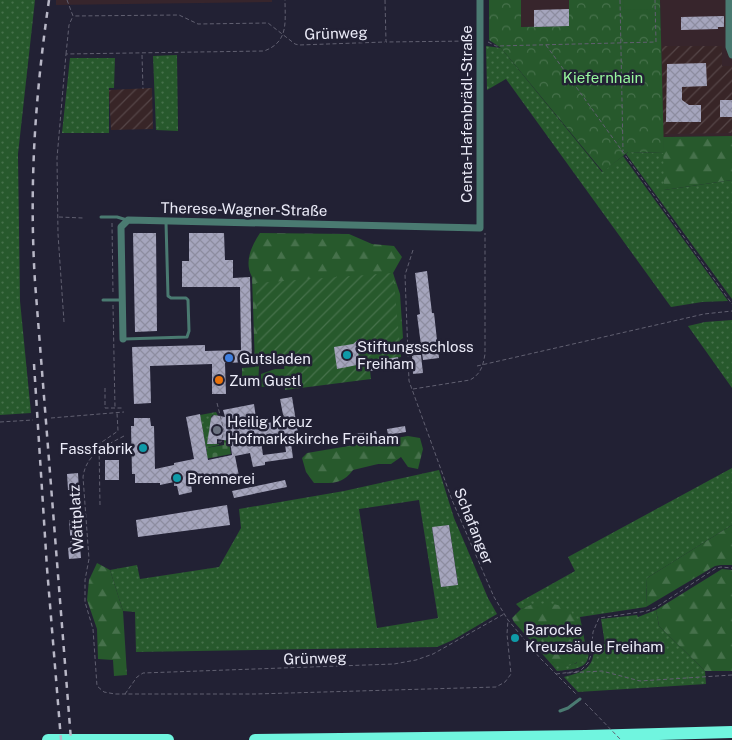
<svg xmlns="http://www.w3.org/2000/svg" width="732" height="740" font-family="'Public Sans',sans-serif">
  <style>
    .commercial { fill: #37252c }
    .industrial { fill: url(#industrial-furrows) }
    .grass { fill: url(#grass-dots); fill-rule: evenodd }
    .forest { fill: url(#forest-firs) }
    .cemetery { fill: url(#cemetery-stones) }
    .park { fill: url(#park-crowns) }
    .garden { fill: url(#garden-furrows) }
    .pitch { fill: #27592c }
    .building { fill: url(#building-cross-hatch); fill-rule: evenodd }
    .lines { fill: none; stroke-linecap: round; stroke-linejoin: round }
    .path { stroke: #616071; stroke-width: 1; stroke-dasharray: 4 2.5; stroke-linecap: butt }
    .lane { stroke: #4a7a71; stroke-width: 3 }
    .street { stroke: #4a7a71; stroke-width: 7 }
    .highway { stroke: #70f5df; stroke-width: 12 }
    .rail { stroke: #b8b7c6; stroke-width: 2.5; stroke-dasharray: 6 6; stroke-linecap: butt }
    .path-bridge { stroke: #616071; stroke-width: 1; stroke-dasharray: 4 2.5; stroke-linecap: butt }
    .culture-dot { fill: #0f9aa8; stroke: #222134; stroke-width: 2 }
    .shop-dot { fill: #3f7fe0; stroke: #222134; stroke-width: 2 }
    .food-dot { fill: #e8710a; stroke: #222134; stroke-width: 2 }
    .worship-dot { fill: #6b7280; stroke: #222134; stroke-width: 2 }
    .labels { text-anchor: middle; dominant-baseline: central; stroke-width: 5; stroke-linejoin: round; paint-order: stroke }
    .street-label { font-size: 15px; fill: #ebebf8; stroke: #222134 }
    .park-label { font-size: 15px; fill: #98f89f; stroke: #222134 }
    .poi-label { font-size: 15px; fill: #ebebf8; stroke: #222134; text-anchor: start }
  </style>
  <defs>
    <pattern id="industrial-furrows" width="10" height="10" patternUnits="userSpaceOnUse" patternTransform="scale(1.25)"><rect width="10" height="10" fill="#382527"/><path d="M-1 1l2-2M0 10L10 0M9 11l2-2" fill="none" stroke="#554547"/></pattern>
    <pattern id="grass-dots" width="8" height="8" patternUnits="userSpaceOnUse" patternTransform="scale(1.25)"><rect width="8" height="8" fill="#27592c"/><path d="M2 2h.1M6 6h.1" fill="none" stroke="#46714b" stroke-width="1.8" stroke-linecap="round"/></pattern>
    <pattern id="forest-firs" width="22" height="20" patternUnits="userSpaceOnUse" patternTransform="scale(1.25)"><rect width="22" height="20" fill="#27592c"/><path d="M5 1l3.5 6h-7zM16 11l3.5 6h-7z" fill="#46714b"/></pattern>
    <pattern id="cemetery-stones" width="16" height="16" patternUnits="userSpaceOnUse" patternTransform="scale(1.25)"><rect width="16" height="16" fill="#27592c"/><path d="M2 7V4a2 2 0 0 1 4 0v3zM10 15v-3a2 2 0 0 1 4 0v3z" fill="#46714b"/></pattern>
    <pattern id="park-crowns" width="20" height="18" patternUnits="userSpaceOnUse" patternTransform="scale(1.25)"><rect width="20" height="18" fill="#27592c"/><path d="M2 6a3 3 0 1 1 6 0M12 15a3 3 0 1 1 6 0" fill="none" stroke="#46714b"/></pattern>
    <pattern id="garden-furrows" width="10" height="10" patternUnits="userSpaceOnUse" patternTransform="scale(1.25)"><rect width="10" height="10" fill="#27592c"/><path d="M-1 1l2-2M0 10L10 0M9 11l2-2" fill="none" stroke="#46714b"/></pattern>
    <pattern id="building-cross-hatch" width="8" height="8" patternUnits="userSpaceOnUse" patternTransform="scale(1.25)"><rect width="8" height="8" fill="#a5a5bd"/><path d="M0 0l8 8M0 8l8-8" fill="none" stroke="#8d8da0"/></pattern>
  </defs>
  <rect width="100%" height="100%" fill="#222134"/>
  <path class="commercial" d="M56,0H272V2L56,5Z
    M521,0H569V26L521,27Z
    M660,0H732V136L663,137Z"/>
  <path class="industrial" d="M662,46H722V66H732V133L663,134Z
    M152,88L153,129L111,130L109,90Z"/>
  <path class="grass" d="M0,0H35L18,154L20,301L31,413L0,415Z
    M486,46L501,48L602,172L623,156L728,301L702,302L671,307L506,79L487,90Z
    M177,55L178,131L156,130L153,56Z
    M70,58H115L114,88H109V133H62Z
    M628,152L664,153V190L732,180V299L626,154Z
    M732,320V388L688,326L705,322Z
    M216,412L218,416L213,415L211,417L209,444H219V445L206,448L200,415Z
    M732,468V525L647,578L646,607L580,617L586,648H588C592,670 573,669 557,671L553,666L570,665L577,663L534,604L521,609L516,604L575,571L568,557Z
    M439,470L454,518L488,598L497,614L453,640L437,647L136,652L135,612L123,611L110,570L137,565L140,579L219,567L241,528L239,509L344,491ZM419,500L438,618L377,628L359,509ZM449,525L458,584L441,587L432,528Z
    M656,610L659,626L705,671L706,684L578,692L564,677C583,672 594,669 594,647L605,644L601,619L637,615L638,617Z"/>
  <path class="forest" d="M732,136V180L664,190L663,137Z
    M260,233L349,234L372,244L394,246L402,257L393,273L400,294L403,338L387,350L259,366L258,386L242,387V368L255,367L252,277C244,262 251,247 260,233Z
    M408,436L420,438L423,449L418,469L408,467L401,457L391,464H378L353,470C342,485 332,483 314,483L306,472L302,458L307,453Z
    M732,525V565H721L715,566L646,607L647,578Z
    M97,563L110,570L123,611L127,675L114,676L113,660L98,659L97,629L87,600L89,580Z
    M722,569L732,570V671H705L659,626L656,610Z
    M533,604C546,604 561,602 571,612C578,619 584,657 576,663C570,667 560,666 553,666L514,622L512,618L521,609Z"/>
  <path class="cemetery" d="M228,437L231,454L205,459L204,453L207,452L206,448L224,445V438Z"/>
  <path class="park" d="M489,0H521V27L569,26V0H660L664,153L628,152L603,172L501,48L489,40Z
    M275,369H285V385L261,387V374Z"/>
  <path class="garden" d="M393,273L401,357L369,362L371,379L285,390L284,361L258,364L256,283Z"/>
  <path class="pitch" d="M623,0H651V9L624,10Z"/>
  <path class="building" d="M569,9V26L534,27V10Z
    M724,16V27H718V29L681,30V17Z
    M706,63L707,86L682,87V100L689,105H701V122H666L667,64Z
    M720,100H732V117H720Z
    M133,233H156L157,331L135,332Z
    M189,233H224L225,260H233V278L250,277L252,362L225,363L226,394H212V364L150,366L151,403L134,404L132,347L205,345V351L241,350L240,287H182V261H189Z
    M427,271L432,313H434L439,358L423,360L417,315L420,314L415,273Z
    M359,339L357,347L360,363L357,364V365L337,369L334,347L353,344Z
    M412,355H421L423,373L413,374Z
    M398,357L399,366L370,371L368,362Z
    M292,397L298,433L290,435L293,458L265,462V465L253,467L250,453L235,456L239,476L208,483L206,476L193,479V483H191L192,492L179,495L177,486H174V482L160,485V483H135V474H132L131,426H134V418H150L151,426H154L155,469L174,465V463L194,459L186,417L200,414L208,460L232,455L230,441L217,439V444H207L211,418L214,415L225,417L223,410L254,404L257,425L284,420L280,399ZM284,436L286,452L263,455L261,441Z
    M405,426L406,432L388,435L387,429Z
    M376,431L377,436L349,441L348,435Z
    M105,460H119V480H105Z
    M78,473L79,490H68L67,474Z
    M285,480L287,487L234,498L232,491Z
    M227,505L230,525L138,537L136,520Z
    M69,520H75L78,547L80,546L81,558L69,559L68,548L71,547Z
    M449,525L458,585L441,587L432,527Z"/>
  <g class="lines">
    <path class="path" d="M67,0L73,16L179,15L198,24L268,23L295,44L299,45L385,42
      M385,0L386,42L471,41
      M620,0L623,151
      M488,42L496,46L656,42L655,0
      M546,45L732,304
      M66,54L69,25L73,16
      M142,55L143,89
      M59,217L83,218
      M112,223L113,294
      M413,250L405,275L409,381L452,500L494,597L508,620L540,658L577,695
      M113,305L115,408
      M64,322L58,234L57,158L66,54L264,51C289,42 285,22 285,0
      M477,366L704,314L732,311
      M105,388V408H123
      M413,389L470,380C481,374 483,366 485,354V233
      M217,403L224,431L221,442H218
      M51,418L124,412
      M0,422L33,420
      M124,436C105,446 86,454 83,477L89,559L85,580V602L93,629L97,686L104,692L115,694H255L496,687L505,682L511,674L507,634L508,620
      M100,505L99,444L118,431L117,413
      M567,673L602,671L640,681L732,675
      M556,674L580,671L588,663L591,655L593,632L599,618L647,611L655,608L716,568L721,567L732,568
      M125,694L137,677L143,673L394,664L416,660L433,654L504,614
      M585,703L590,708"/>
    <path class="lane" d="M101,217H117L127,220
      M103,300H122
      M124,339L187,337L189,331L188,300L186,298H171L168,296L166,222
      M560,711L568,708L580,699"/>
    <path class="street" d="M729,0V47L732,55
      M123,339L121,227L128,220L480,228V0"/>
    <path class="highway" d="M48,740H168
      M255,740L586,736L732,732"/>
    <path class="rail" d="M49,0C35,97 29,185 35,282L71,740
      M34,364L47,568L61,740"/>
    <path class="path-bridge" d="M590,708L621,740"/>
  </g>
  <g class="culture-dot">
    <circle cx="347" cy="355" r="5"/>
    <circle cx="143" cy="448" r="5"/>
    <circle cx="177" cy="478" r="5"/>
    <circle cx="515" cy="638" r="5"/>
  </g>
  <circle class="shop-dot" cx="229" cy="358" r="5"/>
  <circle class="food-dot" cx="219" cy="380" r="5"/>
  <circle class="worship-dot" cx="217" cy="430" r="5"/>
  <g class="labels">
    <g class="street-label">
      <text transform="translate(336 33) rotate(-2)">Grünweg</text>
      <text transform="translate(466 114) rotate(-90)">Centa-Hafenbrädl-Straße</text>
      <text transform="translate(244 209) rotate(1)">Therese-Wagner-Straße</text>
      <text transform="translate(76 518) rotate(-94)">Wattplatz</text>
      <text transform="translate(474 526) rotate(68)">Schafanger</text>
      <text transform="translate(315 658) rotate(-2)">Grünweg</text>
    </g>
    <g class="park-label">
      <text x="603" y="77">Kiefernhain</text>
    </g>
    <g class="poi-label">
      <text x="357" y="346">Stiftungsschloss<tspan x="357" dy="17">Freiham</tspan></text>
      <text x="239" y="358">Gutsladen</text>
      <text x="229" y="380">Zum Gustl</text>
      <text x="227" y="421">Heilig Kreuz<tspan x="227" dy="17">Hofmarkskirche Freiham</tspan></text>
      <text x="133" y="448" text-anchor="end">Fassfabrik</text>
      <text x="187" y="478">Brennerei</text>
      <text x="525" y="629">Barocke<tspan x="525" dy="17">Kreuzsäule Freiham</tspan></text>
    </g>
  </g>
</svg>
